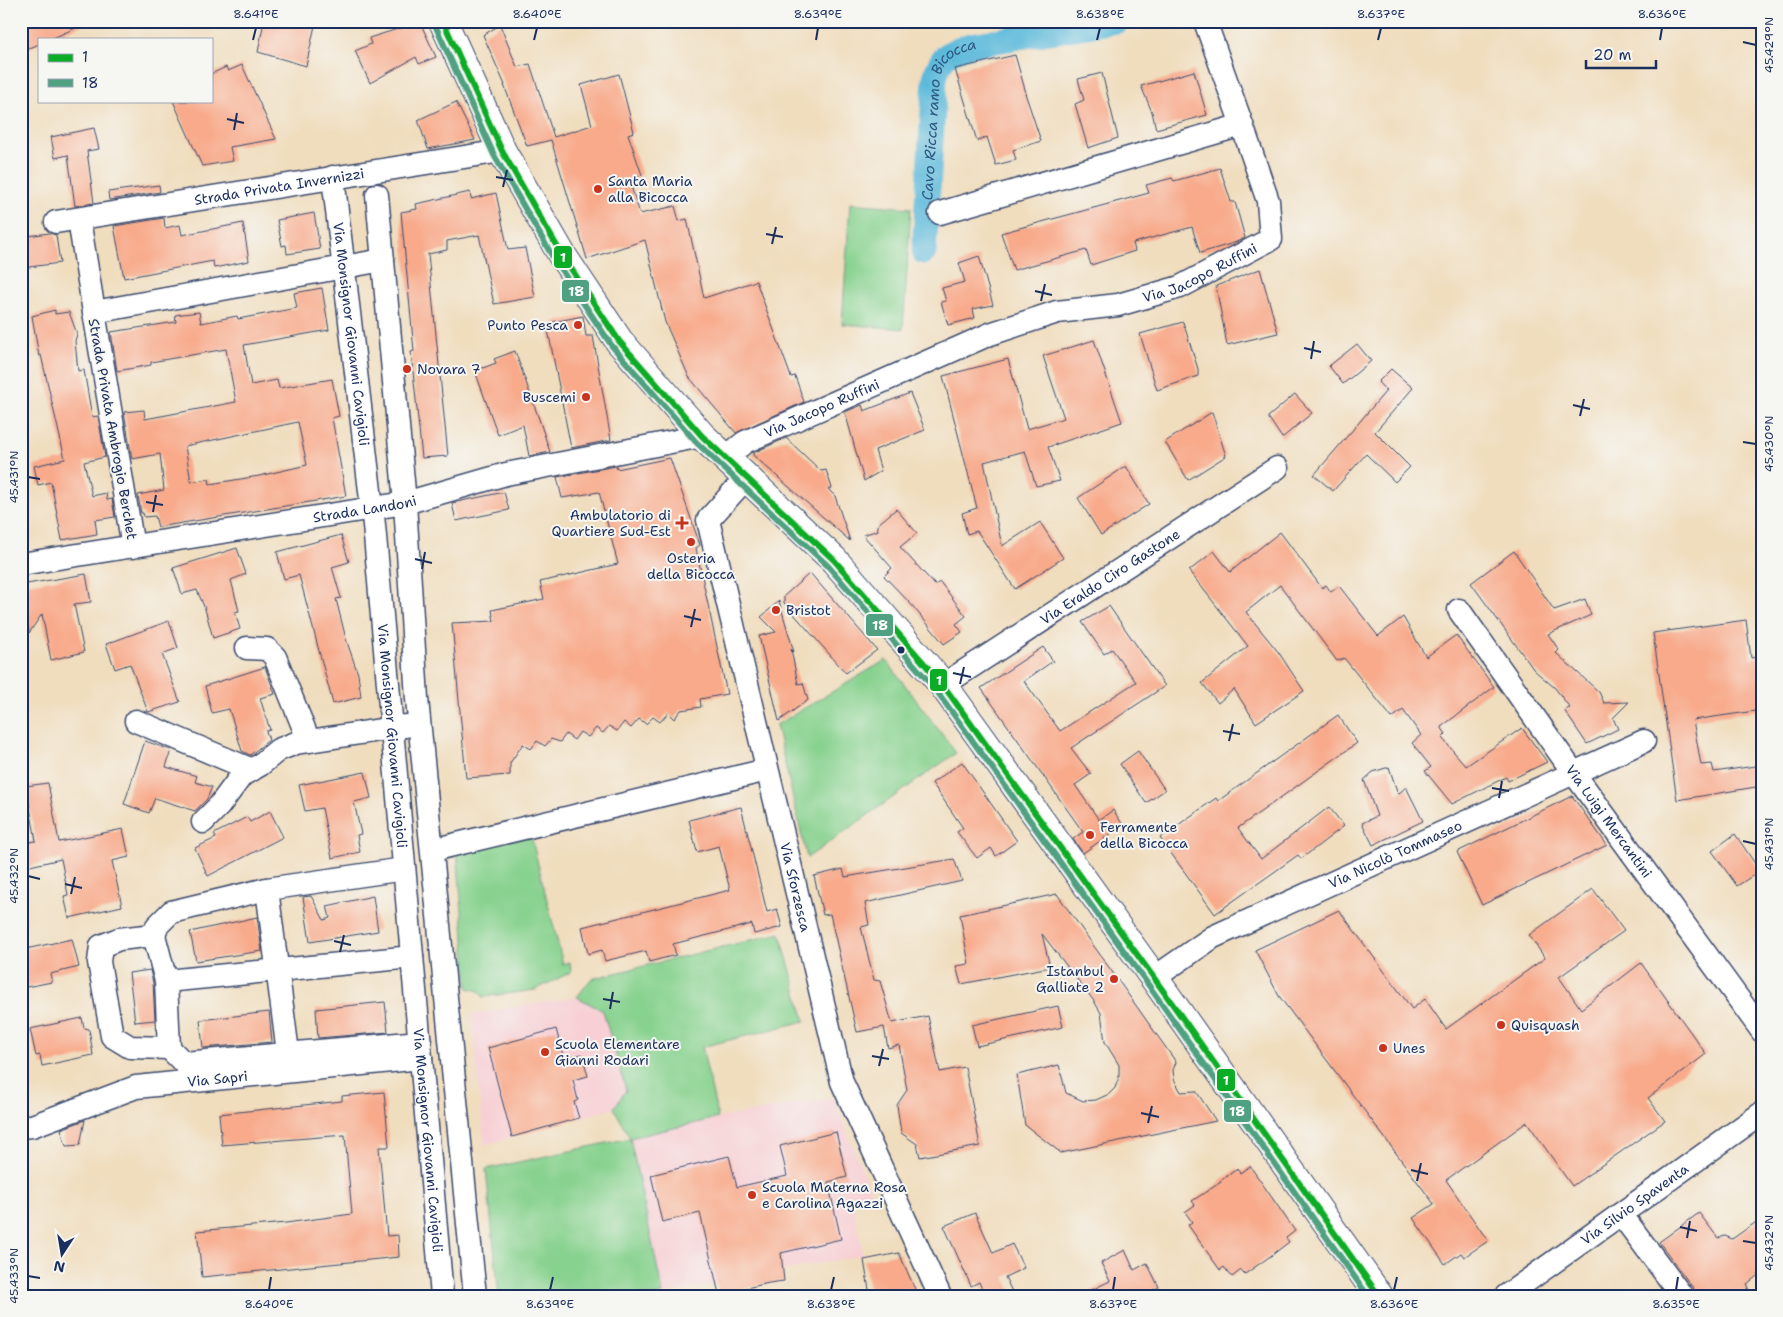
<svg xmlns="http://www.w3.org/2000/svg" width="1783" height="1317" font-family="'Shantell Sans',sans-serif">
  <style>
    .built { fill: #f7cfd4 }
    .green { fill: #88d28f; stroke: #528076 }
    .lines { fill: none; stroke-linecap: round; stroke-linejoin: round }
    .canal { stroke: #5cb9da; stroke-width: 25 }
    .building { fill: #f8aa8b; fill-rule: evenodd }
    .street-casing { stroke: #3b496c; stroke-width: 25 }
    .secondary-casing { stroke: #3b496c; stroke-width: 30 }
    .street { stroke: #fff; stroke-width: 22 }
    .secondary { stroke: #fff; stroke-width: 28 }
    .bus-1-casing { stroke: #f6f6f2; stroke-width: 10 }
    .bus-2-casing { stroke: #f6f6f2; stroke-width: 10 }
    .bus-1 { stroke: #0bac26; stroke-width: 6 }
    .bus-2 { stroke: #50a181; stroke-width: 6 }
    .ticks { fill: none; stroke: #1b2f5e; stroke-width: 2 }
    .poi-dot { fill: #c8321e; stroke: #f6f6f2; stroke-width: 2 }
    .bus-dot { fill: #1b2f5e; stroke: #f6f6f2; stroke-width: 2 }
    .labels { text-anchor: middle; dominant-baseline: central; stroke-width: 4; stroke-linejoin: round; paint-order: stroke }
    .poi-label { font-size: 14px; fill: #1b2f5e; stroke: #f6f6f2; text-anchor: start }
    .street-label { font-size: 14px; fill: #1b2f5e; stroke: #f6f6f2 }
    .water-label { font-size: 15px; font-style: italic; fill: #2e5883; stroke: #f6f6f2 }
    .line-badge { stroke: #f6f6f2; stroke-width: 2 }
    .badge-label { font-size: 14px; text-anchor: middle; font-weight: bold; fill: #fff }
    .neatline { fill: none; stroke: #1b2f5e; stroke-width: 2 }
    .ticks-label { font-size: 12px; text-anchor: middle; fill: #1b2f5e }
  </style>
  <rect width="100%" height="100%" fill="#f6f6f2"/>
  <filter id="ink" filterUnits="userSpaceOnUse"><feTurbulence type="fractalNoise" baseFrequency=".02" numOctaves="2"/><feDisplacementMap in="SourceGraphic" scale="10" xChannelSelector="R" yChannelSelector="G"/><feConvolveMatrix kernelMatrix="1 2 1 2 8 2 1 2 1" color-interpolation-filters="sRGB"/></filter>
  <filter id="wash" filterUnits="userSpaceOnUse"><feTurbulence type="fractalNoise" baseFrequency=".0096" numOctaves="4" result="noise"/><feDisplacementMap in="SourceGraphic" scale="20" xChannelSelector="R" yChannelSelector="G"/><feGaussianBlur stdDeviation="1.12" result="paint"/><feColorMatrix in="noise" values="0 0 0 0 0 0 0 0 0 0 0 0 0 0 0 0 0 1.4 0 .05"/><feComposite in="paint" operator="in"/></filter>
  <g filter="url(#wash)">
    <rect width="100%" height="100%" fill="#f0ddbe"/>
    <path class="built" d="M577,997L603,1011L626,1090L614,1108L484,1145L472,1014Z
      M833,1098L871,1192L852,1198L863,1255L663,1294L630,1138L718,1118Z"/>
    <path class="green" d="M850,203L911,208L903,329L842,324Z
      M886,660L956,753L807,858L776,725Z
      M530,832L563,964L570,962L571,972L535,990L483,997L479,991L468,988L457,850Z
      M780,933L805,1021L702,1047L718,1118L630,1138L663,1294L655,1296H499L486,1169L630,1138L614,1108L626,1090L603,1011L577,997L591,979Z"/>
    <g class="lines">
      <path class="canal" id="s1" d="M924,252L935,78C940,55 950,51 971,45L1117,21"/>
    </g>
    <g id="blocks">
      <path class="building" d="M21,21H91L51,39H39V44L21,52Z
        M264,21H316L306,66L258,52Z
        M420,22L436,57L419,64L416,57L370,83L355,51L371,44L369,38Z
        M500,25L517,67L530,64L554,137L592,125L581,85L619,74L634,132L628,134L642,175L629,180L640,214L675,206L679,221L687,219L704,298L756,281L791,377L795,376L804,402L736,433L689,377L665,322L645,240L587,259L551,140L527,146L504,85H505L483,35Z
        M1015,55L1026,93H1025L1041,141L1013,150L1016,160L996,165L987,137L977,141L955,69Z
        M242,65L276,139L230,147L233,161L202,166L173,101H211V74L226,67L228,71Z
        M1194,71L1207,115L1156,129L1152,112L1141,86Z
        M1102,73L1118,138L1088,148L1075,104L1084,100L1078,79Z
        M456,102L475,140L428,149L418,120Z
        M94,128L99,149L87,151L94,203L75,206L68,155L55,158L51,137Z
        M1220,168L1231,202H1235L1245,238L1234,243L1200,253L1192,227L1133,243L1135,251L1091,265L1086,250L1014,270L1001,233L1149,193L1146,185L1172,178L1174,181Z
        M159,185L160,192L109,200L108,192Z
        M470,192L471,199L496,193L508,250L525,248L535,297L494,304L479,235L447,241V250L428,254L448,456L422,458L411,352L414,351L401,212L417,209L416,204Z
        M314,213L320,249L287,254L286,245L282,246L277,220Z
        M164,218L165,228L180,225L182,235L243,223L249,261L214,268L213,261L124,278L114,226Z
        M49,233L56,235L60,263L21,268V237Z
        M979,256L993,305L973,309L975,318L948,325L941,302L946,301L942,288L965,282L959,263Z
        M1260,269L1278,333L1227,345L1216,286Z
        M322,288L329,330L244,345L251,385L277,380L279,388L332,379L339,416L332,418L346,496L158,527L155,516L144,517L143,513H141L138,495L164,490L160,454L132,459L124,412L144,410L145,419L236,402L226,349L151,362V365L117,371L111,332L176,322L175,315L199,312L201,323L237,316L238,319L297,308L294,293ZM298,422L307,465L259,476L210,484L209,479L191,482L185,446Z
        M55,310V314L69,312L77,334L75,341L78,371L84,370L92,417L98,416L105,457L84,462L92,496L106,493L107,500L112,499L115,517L95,520L97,534L62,540L51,482L38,485L34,466L65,459L41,355L39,356L32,316Z
        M583,316L586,336H593L611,440L571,448L548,330L555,328L553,322Z
        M1183,322L1198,369V376L1157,390L1140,334Z
        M1094,340L1122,422L1048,447L1060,481L1036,486L1025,451L984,462L1002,546L1040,522L1063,558L1015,589L977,531L967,534L962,513L977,508L943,376L1008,359L1027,429L1064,418L1043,356Z
        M1357,344L1371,361L1343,384L1329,366Z
        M515,351L539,419L550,452L529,456L523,425L498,435L475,371L496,363L494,359Z
        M1391,369L1413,388L1375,432L1410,467L1395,482L1366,454L1333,491L1314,475L1386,391L1378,382Z
        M910,393L925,430L875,450L881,471L864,481L845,412L862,405L864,411Z
        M1295,394L1312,413L1282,438L1268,417Z
        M1212,412L1226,456L1188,480L1165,442Z
        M786,438L821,471L826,470L832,488L828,489L835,496L850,541L753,455V453Z
        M670,458L700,545L696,548L727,694L700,699L701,707L681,710L674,719L668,713L660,722L653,717L646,724L639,719L631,728L624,722L617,731L609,726L603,733L596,728L588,737L580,732L574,740L566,734L560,742L551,739L545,746L537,741L531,749L523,744L510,763V775L466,778L452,623L494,621L492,610L544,599L540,582L618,564L599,492L562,498L557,477L616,466L617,469Z
        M1126,466L1149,504L1101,535L1078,498Z
        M504,492L509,510L456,521L452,503Z
        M896,509L917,533L900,547L935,585L940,582L966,616L956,624L962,632L944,644L910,603L884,576L892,568L863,535L878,530L877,525Z
        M1280,532L1322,588L1326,585L1331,592L1339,586L1378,636L1403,617L1426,657L1456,635L1494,687L1441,727L1446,734L1442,738L1466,766L1522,728L1547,762L1508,781L1506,777L1452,804L1425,771L1431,767L1412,743L1421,735L1403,710L1392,718L1344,658L1337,661L1280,585L1246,612L1279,653L1304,691L1256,723L1234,689L1218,703L1202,683L1248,646L1189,571L1214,551L1230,572Z
        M341,535L349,562L332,567L341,598L336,599L346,639L358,674L361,697L333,704L299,575L284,579L277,552Z
        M237,548L246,574L231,580L239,611L235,612L240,629L213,638L205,609L197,590L182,594L173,568Z
        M1514,551L1554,610L1585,599L1591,615L1548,634L1559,650L1556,653L1599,692L1604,703L1629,702L1613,718L1618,729L1587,744L1564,710L1570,708L1555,688L1534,670L1471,583Z
        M810,573L877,650L846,673L784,603V596Z
        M86,574L91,602L74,604L84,652L51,660L42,614L29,633L21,585Z
        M779,601L794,652L791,649L798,684L803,683L808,700L779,721L759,636L776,632L761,617Z
        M1109,606L1165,686L1071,748L1091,774L1075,785L1099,820L1113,810L1123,825L1083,853L1073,839L1083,832L981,688L1043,647L1053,661L1024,681L1060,731L1136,682L1112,649L1104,654L1082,622Z
        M1746,620L1751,658L1762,656V710L1693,720L1701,765L1712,764L1714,772L1762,765V786L1677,800L1653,633Z
        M169,621L178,648L162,654L180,702L148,712L130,664L115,669L106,644Z
        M265,667L275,694L260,698L270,730L266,731L269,740L250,755L242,751L229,709L212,713L205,686Z
        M1338,715L1357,743L1238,828L1261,859L1329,807L1344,826L1301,859L1298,855L1215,914L1160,838L1216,798L1218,801Z
        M145,741L171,750L166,767L197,776L195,782L212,787L207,799L195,811L155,798L149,813L124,804Z
        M1138,751L1165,790L1146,803L1120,764Z
        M962,762L1017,841L996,856L991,848L977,858L957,832L963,828L932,783Z
        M1389,767L1398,794L1406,787L1423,821L1373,845L1362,823L1377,816L1364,780L1373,772Z
        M365,772L371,798L354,802L361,834L357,835L360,852L332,858L322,808L305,811L299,785Z
        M48,783L59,842L123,829L129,857L112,861L122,906L69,918L64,896L68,895L61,859L21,868V843L36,841L26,786Z
        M1572,796L1607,845L1482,905L1457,852Z
        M741,807L767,912L777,909L782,927L754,934L752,924L673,944L676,955L649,962L646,951L605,961L602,950L588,954L582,927L730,890L719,846L697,852L689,820Z
        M270,811L283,837L208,876L195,848L216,838L214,834L247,817L250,822Z
        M1735,834L1760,871L1737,886L1712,851Z
        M954,859L962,881L865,903L869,925L861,927L874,980L880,981L892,1023L928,1016L940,1072L965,1067L980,1146L920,1157L917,1144L901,1133L897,1105L907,1090L899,1045L888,1048L884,1027L857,1032L830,914L823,915L814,876L843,869L845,877Z
        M1593,889L1624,931L1559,977L1581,1009L1641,963L1706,1054L1648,1098L1665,1121L1572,1186L1527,1122L1446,1180L1488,1241L1464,1257L1461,1253L1445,1264L1413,1218L1434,1204L1279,996L1255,950L1339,910L1412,1009L1425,999L1446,1029L1545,958L1529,935Z
        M1057,894L1176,1062L1173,1070L1174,1079L1181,1092L1196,1091L1216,1121L1061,1153L1025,1125L1017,1075L1059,1065L1066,1093L1083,1101L1096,1100L1109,1094L1115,1088L1119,1077V1065L1105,1042L1101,1013L1094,1001L1042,934L1050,967L961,984L956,966L969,964L960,915Z
        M311,896L324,920L330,918L327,906L373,896L378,931L310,942L303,897Z
        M257,917L262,951L196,961L190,932Z
        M72,939L79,967L50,974L52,982L21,988V950Z
        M150,970L153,983L155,1020L135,1022L129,973Z
        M385,1002L388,1032L318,1038L316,1009Z
        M1058,1006L1063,1027L977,1046L972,1025Z
        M269,1012L272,1042L203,1048L200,1020Z
        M82,1018L84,1028L89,1029L93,1055L42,1066L40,1055L36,1056L30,1029Z
        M556,1029L564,1059L582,1054L588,1076L573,1080L578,1100L574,1102L579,1118L512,1137L488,1048Z
        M384,1092L389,1147H379L387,1236L398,1235L399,1257L202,1277L197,1231L286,1223L352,1214L345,1135L222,1145L219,1114L342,1101V1096Z
        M85,1120L80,1145L66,1146L61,1129Z
        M836,1132L847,1177L828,1182L841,1239L781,1253L784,1281L769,1283L719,1294L700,1213L662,1222L651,1175L729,1156L737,1187L787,1176L780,1146Z
        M1250,1166L1295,1231L1286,1238L1289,1242L1272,1255L1245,1274L1241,1270L1232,1277L1224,1267L1220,1270L1188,1225L1192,1222L1185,1212L1195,1205L1192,1201L1221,1182L1220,1181L1237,1169L1240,1173Z
        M975,1213L993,1253L1012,1244L1024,1268L1005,1277L1014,1296H985L979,1282L971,1286L944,1226Z
        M1699,1213L1718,1238L1725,1236L1732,1239L1762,1218V1272L1747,1284L1749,1288L1738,1296H1699L1659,1242Z
        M1125,1250L1134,1270L1147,1263L1159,1287L1141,1296H1079L1110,1281L1101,1263Z
        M899,1253L918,1296H870L864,1260Z"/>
    </g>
  </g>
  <g filter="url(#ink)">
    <use href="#blocks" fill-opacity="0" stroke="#3b496c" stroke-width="1"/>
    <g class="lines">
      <defs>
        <g id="street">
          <path d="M1205,21L1242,125"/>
          <path id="s2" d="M333,177L374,525L442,1296"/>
          <path d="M377,195L405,503L417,699L475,1296"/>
          <path id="s3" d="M56,222L502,151"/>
          <path d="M81,232L94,312"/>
          <path id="s4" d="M726,457L745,442L990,334L1057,312L1118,305L1180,287L1271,239L1268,201L1242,125L940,213"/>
          <path id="s5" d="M746,478L708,520L842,1082L940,1296"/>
          <path d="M133,547L94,312L383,260"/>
          <path id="s6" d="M21,564L405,503L506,474L702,436"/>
          <path id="s7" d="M1459,610L1573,772L1762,1031"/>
          <path d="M247,648L267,649L275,657L309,741"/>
          <path id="s8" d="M943,685L1277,468"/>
          <path d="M136,721L252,770"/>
          <path d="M203,822L219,806L242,775L260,765L278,750L296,743L406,726"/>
          <path d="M432,850L767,770"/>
          <path d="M267,889L288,1053"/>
          <path d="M154,935L157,926L171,912L267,889L404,869"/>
          <path id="s9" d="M1154,978L1213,937L1644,741"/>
          <path d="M166,981L154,935L119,939L101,946L99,962L112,1036L130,1047L169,1048L166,981L412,957"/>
          <path d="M169,1048L184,1063L420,1042"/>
          <path id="s10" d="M21,1127L32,1126L136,1087L421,1058"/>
          <path d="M1621,1214L1682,1296"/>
          <path id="s11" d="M1506,1296L1762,1113"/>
        </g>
        <path id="secondary" d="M443,21L502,151L562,255L619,341L702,436L834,560L943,685L1154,978L1379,1296"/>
      </defs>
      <use href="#street" class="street-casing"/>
      <use href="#secondary" class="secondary-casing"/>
      <use href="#street" class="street"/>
      <use href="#secondary" class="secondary"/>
      <defs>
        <path id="bus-1" d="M443,21L502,151L562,255L619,341L702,436L834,560L943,685L1154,978L1379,1296"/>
        <path id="bus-2" d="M435,25L494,155L554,259L612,346L696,442L828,566L936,690L1147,983L1368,1296"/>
      </defs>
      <use href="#bus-1" class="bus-1-casing"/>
      <use href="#bus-2" class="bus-2-casing"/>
      <use href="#bus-1" class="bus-1"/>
      <use href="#bus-2" class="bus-2"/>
    </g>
  </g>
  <path class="ticks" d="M253,40L256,28M534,40L537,28M816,40L818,28M1097,40L1100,28M1378,40L1381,28M1660,40L1662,28M1743,42L1756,45M227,119L244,123M234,130L237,113M496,177L513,180M503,187L507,170M766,234L783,237M772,244L776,227M1035,291L1052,295M1041,301L1045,284M1304,348L1321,352M1311,359L1314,341M1573,405L1590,409M1580,416L1584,399M1743,442L1756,444M28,477L40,479M146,502L163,505M153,512L156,495M415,559L432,563M422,569L425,552M684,616L701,620M691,627L695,609M953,673L971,677M960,684L964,667M1223,731L1240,734M1229,741L1233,724M1492,788L1509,791M1499,798L1502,781M1743,841L1756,844M28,876L40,879M65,884L82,888M71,894L75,877M334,941L351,945M340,952L344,935M603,999L620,1002M610,1009L613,992M872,1056L889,1059M879,1066L883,1049M1141,1113L1159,1117M1148,1123L1152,1106M1411,1170L1428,1174M1417,1181L1421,1163M1680,1227L1697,1231M1687,1238L1690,1221M1743,1241L1756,1243M28,1276L40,1278M269,1290L271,1277M550,1290L553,1277M831,1290L834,1277M1113,1290L1115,1277M1394,1290L1397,1277M1676,1290L1678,1277"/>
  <g class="poi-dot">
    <circle cx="598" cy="189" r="5"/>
    <circle cx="578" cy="325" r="5"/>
    <circle cx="407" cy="369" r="5"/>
    <circle cx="586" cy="397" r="5"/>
    <path d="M679.5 515.5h5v5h5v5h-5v5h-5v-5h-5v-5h5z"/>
    <circle cx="691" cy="542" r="5"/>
    <circle cx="776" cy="610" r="5"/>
    <circle cx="1090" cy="835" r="5"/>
    <circle cx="1114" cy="979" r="5"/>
    <circle cx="1501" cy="1025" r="5"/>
    <circle cx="1383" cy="1048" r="5"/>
    <circle cx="545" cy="1052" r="5"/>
    <circle cx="752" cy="1195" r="5"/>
  </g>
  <circle class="bus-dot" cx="901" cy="650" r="4.5"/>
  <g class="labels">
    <g class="poi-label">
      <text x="608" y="181">Santa Maria<tspan x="608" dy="16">alla Bicocca</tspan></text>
      <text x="568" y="325" text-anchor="end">Punto Pesca</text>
      <text x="417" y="369">Novara 7</text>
      <text x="576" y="397" text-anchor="end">Buscemi</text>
      <text x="671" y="515" text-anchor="end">Ambulatorio di<tspan x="671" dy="16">Quartiere Sud-Est</tspan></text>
      <text x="691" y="558" text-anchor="middle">Osteria<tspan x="691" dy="16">della Bicocca</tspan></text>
      <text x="786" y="610">Bristot</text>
      <text x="1100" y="827">Ferramente<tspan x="1100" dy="16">della Bicocca</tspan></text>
      <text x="1104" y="971" text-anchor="end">Istanbul<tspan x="1104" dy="16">Galliate 2</tspan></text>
      <text x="1511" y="1025">Quisquash</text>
      <text x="555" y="1044">Scuola Elementare<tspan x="555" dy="16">Gianni Rodari</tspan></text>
      <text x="1393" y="1048">Unes</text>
      <text x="762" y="1187">Scuola Materna Rosa<tspan x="762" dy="16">e Carolina Agazzi</tspan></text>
    </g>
    <g class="street-label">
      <text stroke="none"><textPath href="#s3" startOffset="226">Strada Privata Invernizzi</textPath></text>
      <text stroke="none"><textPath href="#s4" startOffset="512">Via Jacopo Ruffini</textPath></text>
      <text stroke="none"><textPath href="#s2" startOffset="158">Via Monsignor Giovanni Cavigioli</textPath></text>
      <text stroke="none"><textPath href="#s4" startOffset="108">Via Jacopo Ruffini</textPath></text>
      <text transform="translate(113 429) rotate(80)">Strada Privata Ambrogio Berchet</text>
      <text stroke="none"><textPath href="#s6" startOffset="348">Strada Landoni</textPath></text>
      <text stroke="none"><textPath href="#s8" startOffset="199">Via Eraldo Ciro Gastone</textPath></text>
      <text stroke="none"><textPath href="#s2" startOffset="562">Via Monsignor Giovanni Cavigioli</textPath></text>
      <text stroke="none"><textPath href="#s7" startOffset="259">Via Luigi Mercantini</textPath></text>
      <text stroke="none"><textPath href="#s9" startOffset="272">Via Nicolò Tommaseo</textPath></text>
      <text stroke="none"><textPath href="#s5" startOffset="434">Via Sforzesca</textPath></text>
      <text stroke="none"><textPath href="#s10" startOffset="204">Via Sapri</textPath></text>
      <text stroke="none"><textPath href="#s2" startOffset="968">Via Monsignor Giovanni Cavigioli</textPath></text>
      <text stroke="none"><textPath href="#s11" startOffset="158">Via Silvio Spaventa</textPath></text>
    </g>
    <g class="water-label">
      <text stroke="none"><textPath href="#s1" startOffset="142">Cavo Ricca ramo Bicocca</textPath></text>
    </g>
  </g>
  <g class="line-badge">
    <rect x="553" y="245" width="20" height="24" rx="5" fill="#0bac26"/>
    <rect x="561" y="279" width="29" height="24" rx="5" fill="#50a181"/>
    <rect x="865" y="613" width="29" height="24" rx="5" fill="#50a181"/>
    <rect x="929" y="668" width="19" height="24" rx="5" fill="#0bac26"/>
    <rect x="1216" y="1068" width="20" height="24" rx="5" fill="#0bac26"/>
    <rect x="1223" y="1099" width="29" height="24" rx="5" fill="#50a181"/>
  </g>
  <g class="badge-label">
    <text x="563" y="262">1</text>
    <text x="576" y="296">18</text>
    <text x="880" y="630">18</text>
    <text x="939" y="685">1</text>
    <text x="1226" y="1085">1</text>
    <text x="1237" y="1116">18</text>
  </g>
  <rect width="1783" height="1317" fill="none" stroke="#f6f6f2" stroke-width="55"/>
  <rect x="38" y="38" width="175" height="65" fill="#f6f6f2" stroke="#9ea6b7"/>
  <rect x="48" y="54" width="25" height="8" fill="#0bac26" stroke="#9ea6b7"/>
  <text x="82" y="62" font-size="15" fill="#1b2f5e">1</text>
  <rect x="48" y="79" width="25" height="8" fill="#50a181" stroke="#9ea6b7"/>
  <text x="82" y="88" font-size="15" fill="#1b2f5e">18</text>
  <g transform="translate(62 1254) rotate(192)" stroke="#f6f6f2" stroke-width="4" paint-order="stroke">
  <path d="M0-4L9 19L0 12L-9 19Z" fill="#1b2f5e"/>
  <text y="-8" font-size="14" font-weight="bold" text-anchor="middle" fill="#1b2f5e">N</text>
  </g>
  <path d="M1586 60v8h70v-8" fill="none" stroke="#1b2f5e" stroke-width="2.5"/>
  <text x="1593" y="60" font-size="15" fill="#1b2f5e" stroke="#f6f6f2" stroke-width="4" paint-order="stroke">20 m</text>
  <rect x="28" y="28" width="1728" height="1262" class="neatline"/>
  <g class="ticks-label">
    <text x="256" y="18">8.641°E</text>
    <text x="537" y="18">8.640°E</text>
    <text x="818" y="18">8.639°E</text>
    <text x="1100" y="18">8.638°E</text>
    <text x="1381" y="18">8.637°E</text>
    <text x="1662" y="18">8.636°E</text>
    <text transform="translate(1769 45) rotate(-90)" y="4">45.429°N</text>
    <text transform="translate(1769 444) rotate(-90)" y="4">45.430°N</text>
    <text transform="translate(14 477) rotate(-90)" y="4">45.431°N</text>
    <text transform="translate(1769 844) rotate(-90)" y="4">45.431°N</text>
    <text transform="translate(14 876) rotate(-90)" y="4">45.432°N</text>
    <text transform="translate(1769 1243) rotate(-90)" y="4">45.432°N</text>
    <text transform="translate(14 1276) rotate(-90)" y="4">45.433°N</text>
    <text x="269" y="1308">8.640°E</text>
    <text x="550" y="1308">8.639°E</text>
    <text x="831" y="1308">8.638°E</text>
    <text x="1113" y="1308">8.637°E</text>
    <text x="1394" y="1308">8.636°E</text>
    <text x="1676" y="1308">8.635°E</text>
  </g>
</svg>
